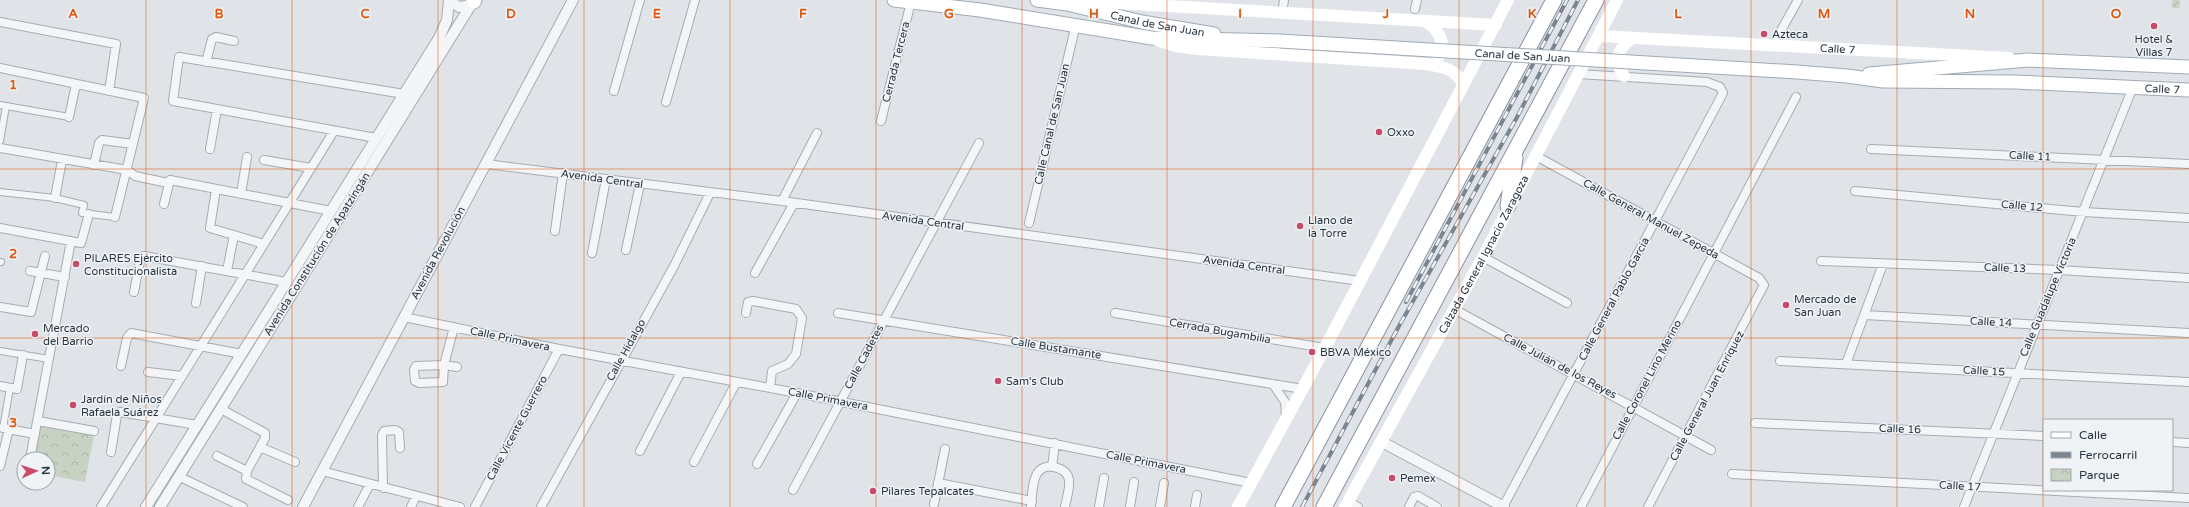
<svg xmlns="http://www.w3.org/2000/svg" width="2189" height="507" font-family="'Varela Round',sans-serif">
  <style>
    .park { fill: url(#park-crowns) }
    .garden { fill: url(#garden-furrows) }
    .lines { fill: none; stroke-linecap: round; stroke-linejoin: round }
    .pedestrian-casing { stroke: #a5acb3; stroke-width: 8 }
    .minor-casing { stroke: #a5acb3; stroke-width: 10 }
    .tertiary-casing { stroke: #a5acb3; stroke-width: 12 }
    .primary-casing { stroke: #a0aab4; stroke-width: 15 }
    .motorway-casing { stroke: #88939f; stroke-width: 17 }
    .pedestrian { stroke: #f3f5f7; stroke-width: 6 }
    .minor { stroke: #f3f5f7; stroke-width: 8 }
    .tertiary { stroke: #f3f5f7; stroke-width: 10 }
    .secondary { stroke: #fff; stroke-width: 12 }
    .primary { stroke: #fff; stroke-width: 13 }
    .motorway { stroke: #fff; stroke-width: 15 }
    .rail-casing { stroke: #7a8592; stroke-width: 4 }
    .rail { stroke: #f0f3f6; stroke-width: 2.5; stroke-dasharray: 8; stroke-linecap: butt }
    .primary-bridge-casing { stroke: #a0aab4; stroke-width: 15; stroke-linecap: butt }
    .primary-bridge { stroke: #fff; stroke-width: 13 }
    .grid { fill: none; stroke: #de570f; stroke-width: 1; stroke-opacity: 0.55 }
    .poi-dot { fill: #c94a69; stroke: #f0f3f6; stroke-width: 1.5 }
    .labels { text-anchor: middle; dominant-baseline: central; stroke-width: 3; stroke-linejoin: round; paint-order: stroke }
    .street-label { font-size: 11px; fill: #29343f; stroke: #f0f3f6 }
    .poi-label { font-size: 11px; fill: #29343f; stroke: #f0f3f6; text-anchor: start }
    .grid-label { font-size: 13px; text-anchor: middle; font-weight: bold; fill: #de570f; stroke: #f0f3f6; stroke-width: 3; stroke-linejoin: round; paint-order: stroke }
  </style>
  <defs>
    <pattern id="park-crowns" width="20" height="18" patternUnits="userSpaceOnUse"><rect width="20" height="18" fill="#c7d2c2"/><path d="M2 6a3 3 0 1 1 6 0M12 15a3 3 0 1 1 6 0" fill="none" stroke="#abb5a8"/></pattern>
    <pattern id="garden-furrows" width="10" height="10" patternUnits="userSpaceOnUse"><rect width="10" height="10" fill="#c7d2c2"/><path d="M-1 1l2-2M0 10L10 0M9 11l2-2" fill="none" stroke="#abb5a8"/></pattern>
  </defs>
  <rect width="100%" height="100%" fill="#e0e4e9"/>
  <path class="park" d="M39,424L94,435L85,482L48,475V459H32Z"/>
  <path class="garden" d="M2171.5 4a4.5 4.5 0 1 1 9 0a4.5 4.5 0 1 1-9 0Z"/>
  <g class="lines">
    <defs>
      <path id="pedestrian" d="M0,105L69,117
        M0,141L6,106
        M0,192L55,198L84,205L82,213L115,217
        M0,262H1
        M0,351L49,359
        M3,428L10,388"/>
      <path id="minor" d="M1415,9L1417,0
        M1282,13L1284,0
        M0,22L116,44L109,91
        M1773,45L1798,0
        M206,62L212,39L216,37L234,41
        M0,68L144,98L115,217
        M614,91L640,0
        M666,102L695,0
        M69,117L76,84
        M881,121L911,2
        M376,138L173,101L179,57L404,94
        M0,148L127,170L135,176L168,183
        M210,149L217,109
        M1871,149L2189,164
        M1536,156L1759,278L1764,285L1648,507
        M264,160L311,168
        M486,164L782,201L1360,281
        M94,165L99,143L102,140L133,144
        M216,189L210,228L264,244
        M1855,191L2084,212L2189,218
        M241,194L247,157
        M55,198L62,160
        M782,201L817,133
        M164,204L170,180L331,211
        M1029,223L1076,24
        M0,228L81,243L89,214
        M555,231L563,173
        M626,250L640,184
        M592,253L606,179
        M1483,257L1567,303
        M1821,261L2059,270L2189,278
        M30,271L65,277
        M227,271L234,235
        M755,273L794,203
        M134,292L140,261L144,256L286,282
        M196,303L202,266
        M0,307L31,312L45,256
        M1454,309L1711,450
        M746,313L748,302L753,301L796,309L802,318L796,354L788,364L772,371L770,388
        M838,313L1303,389
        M1115,313L1325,348
        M1865,315L2189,333
        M404,317L559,349L797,393L1251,483
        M454,327L444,365L443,382L419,383L415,381L414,370L416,366L444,365L457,367
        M1780,361L2189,382
        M1846,364L1883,264
        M121,366L127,338L131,333L242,354
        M148,372L182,376
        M1273,384L1285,402L1286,417
        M0,386L17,389L23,355
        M221,409L265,433V438L247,471L246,479L288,500
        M38,421L94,431
        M1755,423L2044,436
        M3,428L35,434
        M2172,442L2189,443
        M260,447L295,462
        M640,451L681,372
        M111,452L117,415L120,412L197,425
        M217,456L247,471
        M30,459L71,241
        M694,462L736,383
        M757,464L797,393
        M0,466L9,429
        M1052,467L1055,443
        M322,471L460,507
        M1732,474L2189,498
        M180,477L243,507
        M938,483L1032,501
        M383,488L382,435L384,431L395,430L399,432L400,448
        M793,490L979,143
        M1348,501L1358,507
        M934,504L945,449
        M101,507L334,131
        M358,507L370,484
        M411,507L416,496
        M475,507L559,349
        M541,507L674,266L710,193
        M1031,507C1032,497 1032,478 1039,471C1043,467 1049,466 1054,467C1077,472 1068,490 1065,507
        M1099,507L1104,478
        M1130,507L1134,482
        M1160,507L1164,483
        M1195,507L1197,495
        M1409,507L1414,497L1418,496L1437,507
        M1503,507L1723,93L1720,87L1707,82L1578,74
        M1581,507L1796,97
        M1964,507L2133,87"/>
      <path id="tertiary" d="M449,0L459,7L466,6L474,2
        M1382,442L1504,507
        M146,507L439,38L447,20L449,0
        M160,507L474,0
        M303,507L573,0"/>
      <g id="primary">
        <path d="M894,0L980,10L1152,38L1280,41"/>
        <path id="s3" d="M1037,0L1067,4L1142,22L1214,34"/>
        <path d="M474,2L475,0"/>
        <path id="s4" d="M1797,72L1847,76L1883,81L2015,82L2189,90"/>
        <path d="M1869,74L2028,60L2189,67"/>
      </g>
      <path id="motorway" d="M1508,206L1515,158
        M1283,507L1554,0
        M1324,507L1596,0"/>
    </defs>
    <use href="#pedestrian" class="pedestrian-casing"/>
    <use href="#minor" class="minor-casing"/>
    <use href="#tertiary" class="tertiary-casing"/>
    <use href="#primary" class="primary-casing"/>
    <use href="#motorway" class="motorway-casing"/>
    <use href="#pedestrian" class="pedestrian"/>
    <use href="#minor" class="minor"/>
    <use href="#tertiary" class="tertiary"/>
    <g class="secondary">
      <path d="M1074,4L1098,2L1496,25"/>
      <path d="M1426,22C1439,30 1448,45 1437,59"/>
      <path id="s1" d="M1599,36L2009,58"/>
      <path d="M1157,40L1176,46L1198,49L1425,64C1442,67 1456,68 1463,85"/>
      <path d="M1624,76C1612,60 1618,49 1632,38"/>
      <path d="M1238,507L1327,344L1508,0"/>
      <path id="s2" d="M1345,507L1483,257L1617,0"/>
    </g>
    <use href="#primary" class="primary"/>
    <use href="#motorway" class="motorway"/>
    <defs>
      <path id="rail" d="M1406,302L1567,0
        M1302,507L1399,326L1516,119L1578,0"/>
    </defs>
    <use href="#rail" class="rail-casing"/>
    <use href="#rail" class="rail"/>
    <defs>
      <g id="primary-bridge">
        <path id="s5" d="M1280,41L1797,72"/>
      </g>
    </defs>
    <use href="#primary-bridge" class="primary-bridge-casing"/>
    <use href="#primary-bridge" class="primary-bridge"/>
  </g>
  <path class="grid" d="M146,0V507M292,0V507M438,0V507M584,0V507M730,0V507M876,0V507M1022,0V507M1167,0V507M1313,0V507M1459,0V507M1605,0V507M1751,0V507M1897,0V507M2043,0V507M0,169H2189M0,338H2189"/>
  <g class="poi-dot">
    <circle cx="2154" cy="26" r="4"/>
    <circle cx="1764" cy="34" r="4"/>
    <circle cx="1379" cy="132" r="4"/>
    <circle cx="1300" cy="226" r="4"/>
    <circle cx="76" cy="264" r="4"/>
    <circle cx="1786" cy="305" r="4"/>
    <circle cx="35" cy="334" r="4"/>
    <circle cx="1312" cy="352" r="4"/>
    <circle cx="998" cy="381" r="4"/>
    <circle cx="73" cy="405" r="4"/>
    <circle cx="1392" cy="478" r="4"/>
    <circle cx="873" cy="491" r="4"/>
  </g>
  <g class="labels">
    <g class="street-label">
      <text stroke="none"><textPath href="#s3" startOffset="123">Canal de San Juan</textPath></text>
      <text stroke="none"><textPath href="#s1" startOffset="239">Calle 7</textPath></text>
      <text stroke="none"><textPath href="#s5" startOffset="243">Canal de San Juan</textPath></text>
      <text transform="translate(896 62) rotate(-76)">Cerrada Tercera</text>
      <text stroke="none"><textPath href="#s4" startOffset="366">Calle 7</textPath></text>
      <text transform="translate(1052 124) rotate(-77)">Calle Canal de San Juan</text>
      <text transform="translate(2030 156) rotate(3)">Calle 11</text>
      <text transform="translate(602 179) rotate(8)">Avenida Central</text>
      <text transform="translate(2022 206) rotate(5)">Calle 12</text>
      <text transform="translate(1651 219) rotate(29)">Calle General Manuel Zepeda</text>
      <text transform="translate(923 221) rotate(8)">Avenida Central</text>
      <text transform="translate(438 253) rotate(-62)">Avenida Revolución</text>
      <text transform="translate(317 254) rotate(-58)">Avenida Constitución de Apatzingán</text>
      <text stroke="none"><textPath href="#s2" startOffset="288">Calzada General Ignacio Zaragoza</textPath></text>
      <text transform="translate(1244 265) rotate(8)">Avenida Central</text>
      <text transform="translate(2005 268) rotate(2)">Calle 13</text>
      <text transform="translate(2048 297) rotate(-67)">Calle Guadalupe Victoria</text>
      <text transform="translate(1614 299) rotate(-62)">Calle General Pablo García</text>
      <text transform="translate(1991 322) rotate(3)">Calle 14</text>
      <text transform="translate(1220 331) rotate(10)">Cerrada Bugambilia</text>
      <text transform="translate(510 339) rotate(12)">Calle Primavera</text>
      <text transform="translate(1056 348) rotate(9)">Calle Bustamante</text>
      <text transform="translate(626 350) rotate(-61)">Calle Hidalgo</text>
      <text transform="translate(864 357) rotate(-62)">Calle Cadetes</text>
      <text transform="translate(1560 366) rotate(28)">Calle Julián de los Reyes</text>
      <text transform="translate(1984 371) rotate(3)">Calle 15</text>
      <text transform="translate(1647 380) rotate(-62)">Calle Coronel Lino Merino</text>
      <text transform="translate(1707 396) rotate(-62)">Calle General Juan Enríquez</text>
      <text transform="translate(828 399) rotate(11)">Calle Primavera</text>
      <text transform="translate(517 428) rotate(-62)">Calle Vicente Guerrero</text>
      <text transform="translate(1900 429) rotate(2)">Calle 16</text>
      <text transform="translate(1146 462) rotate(11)">Calle Primavera</text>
      <text transform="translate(1960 486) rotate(3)">Calle 17</text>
    </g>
    <g class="poi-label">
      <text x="1772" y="34">Azteca</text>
      <text x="2154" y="39" text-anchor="middle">Hotel &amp;<tspan x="2154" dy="13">Villas 7</tspan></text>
      <text x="1387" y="132">Oxxo</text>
      <text x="1308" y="220">Llano de<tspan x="1308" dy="13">la Torre</tspan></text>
      <text x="84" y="258">PILARES Ejército<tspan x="84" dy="13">Constitucionalista</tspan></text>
      <text x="1794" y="299">Mercado de<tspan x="1794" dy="13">San Juan</tspan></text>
      <text x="43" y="328">Mercado<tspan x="43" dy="13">del Barrio</tspan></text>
      <text x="1320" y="352">BBVA México</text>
      <text x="1006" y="381">Sam's Club</text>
      <text x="81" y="399">Jardín de Niños<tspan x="81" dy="13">Rafaela Suárez</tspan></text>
      <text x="1400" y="478">Pemex</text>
      <text x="881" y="491">Pilares Tepalcates</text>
    </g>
  </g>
  <g class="grid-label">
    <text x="73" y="18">A</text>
    <text x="219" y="18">B</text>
    <text x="365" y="18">C</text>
    <text x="511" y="18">D</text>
    <text x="657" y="18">E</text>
    <text x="803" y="18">F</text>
    <text x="949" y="18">G</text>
    <text x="1094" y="18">H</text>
    <text x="1240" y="18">I</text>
    <text x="1386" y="18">J</text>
    <text x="1532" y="18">K</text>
    <text x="1678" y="18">L</text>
    <text x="1824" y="18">M</text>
    <text x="1970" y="18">N</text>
    <text x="2116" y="18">O</text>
    <text x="13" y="89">1</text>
    <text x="13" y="258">2</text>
    <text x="13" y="427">3</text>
  </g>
  <rect x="2043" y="419" width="130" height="72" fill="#f0f3f6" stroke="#a0a7ad"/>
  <rect x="2051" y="432" width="20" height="6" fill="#ffffff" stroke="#a0a7ad"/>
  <text x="2079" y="439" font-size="12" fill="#29343f">Calle</text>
  <rect x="2051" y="452" width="20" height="6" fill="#7a8592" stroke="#a0a7ad"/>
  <text x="2079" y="459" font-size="12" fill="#29343f">Ferrocarril</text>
  <rect x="2051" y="469" width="20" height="12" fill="url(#park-crowns)" stroke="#a0a7ad"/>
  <text x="2079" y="479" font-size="12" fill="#29343f">Parque</text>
  <g transform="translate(36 471) rotate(87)"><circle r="19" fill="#f0f3f6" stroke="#a0a7ad"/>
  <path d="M0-3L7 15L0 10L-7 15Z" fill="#c94a69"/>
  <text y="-6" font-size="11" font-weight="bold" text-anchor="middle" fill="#29343f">N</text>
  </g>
</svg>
